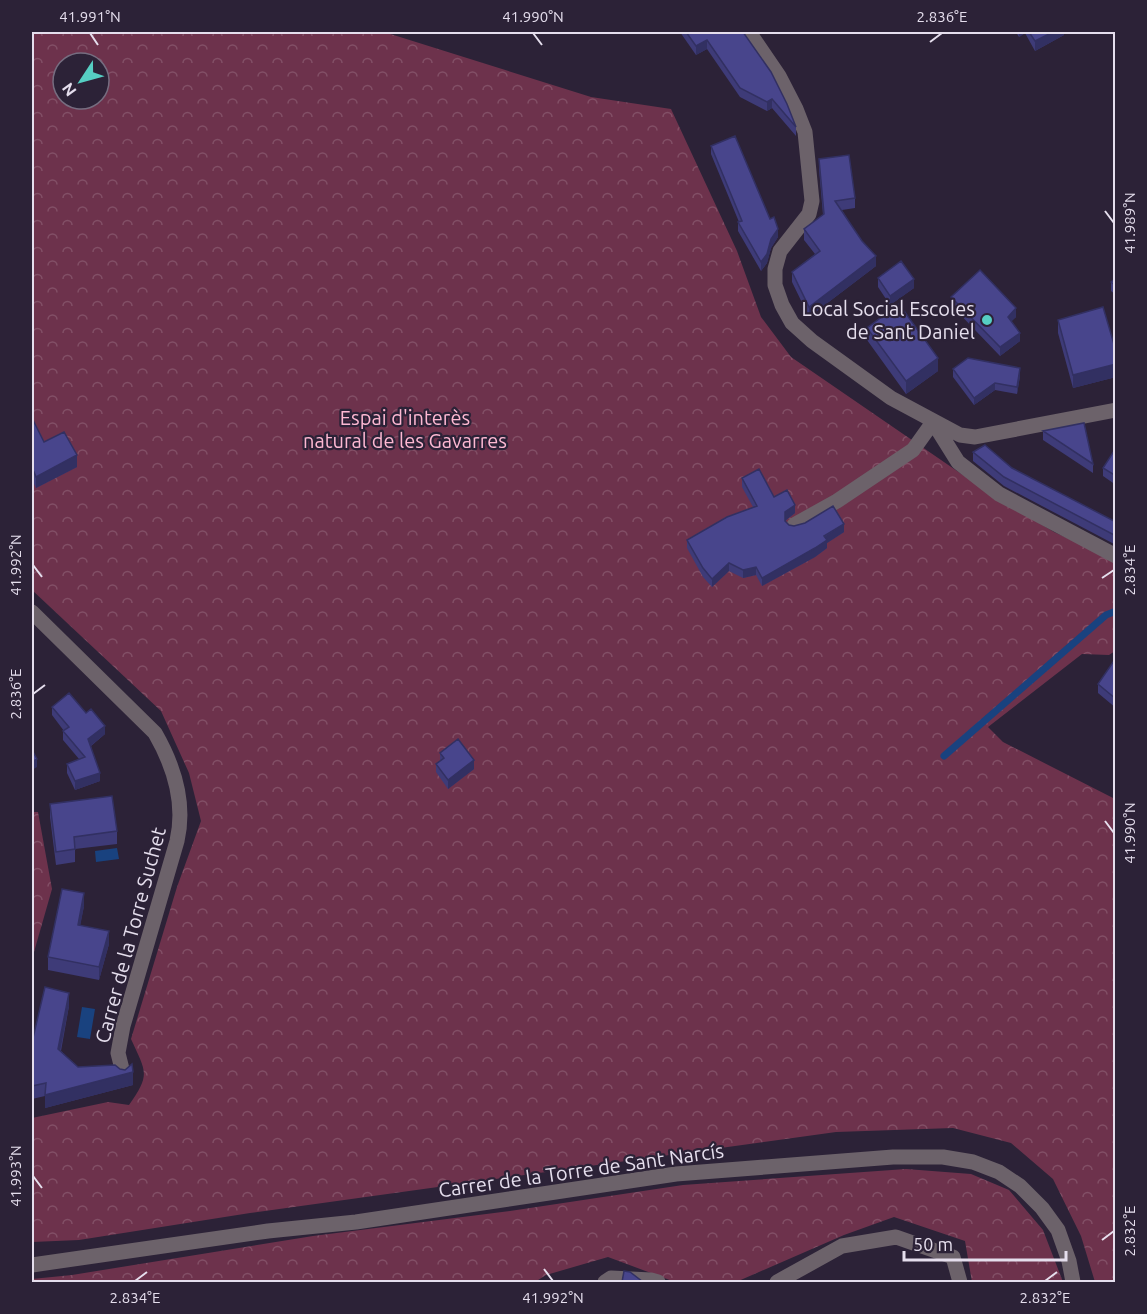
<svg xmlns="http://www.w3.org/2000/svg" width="1147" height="1314" font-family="Ubuntu,sans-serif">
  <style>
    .forest { fill: url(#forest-crowns); fill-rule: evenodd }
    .water { fill: #19427f }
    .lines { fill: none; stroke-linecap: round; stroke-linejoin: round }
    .stream { stroke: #19427f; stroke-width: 7 }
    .minor { stroke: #6c626a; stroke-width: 15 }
    .wall { fill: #3e3b78 }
    .shaded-wall { fill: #323062 }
    .building { fill: #48458c; stroke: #323062; stroke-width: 1.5 }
    .ticks { fill: none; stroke: #e5deed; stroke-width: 2 }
    .poi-dot { fill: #56cec3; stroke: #2c2237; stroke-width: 2 }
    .labels { text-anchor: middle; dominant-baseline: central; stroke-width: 4.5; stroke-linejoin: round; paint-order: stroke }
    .poi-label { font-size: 20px; fill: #e5deed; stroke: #2c2237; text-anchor: end }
    .park-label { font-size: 20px; fill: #fdb8d2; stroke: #2c2237 }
    .street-label { font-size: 20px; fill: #e5deed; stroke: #2c2237 }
    .neatline { fill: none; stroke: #e5deed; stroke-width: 2 }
    .ticks-label { font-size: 15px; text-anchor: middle; fill: #e5deed }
  </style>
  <defs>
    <pattern id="forest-crowns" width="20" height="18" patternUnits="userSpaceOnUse" patternTransform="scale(1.5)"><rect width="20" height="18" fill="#6d324c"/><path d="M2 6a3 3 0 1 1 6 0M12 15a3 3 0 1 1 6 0" fill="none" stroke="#824f66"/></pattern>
  </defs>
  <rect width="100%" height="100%" fill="#2c2237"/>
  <path class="forest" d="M32,32H384L591,97L671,109L737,251L761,317L791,357L992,495L1054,532L1115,560V651L1109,655L1082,654L988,727L1003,742L1115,799V1282H1095L1081,1236L1053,1179L1011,1143L953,1128L836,1132L250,1213L79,1240L32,1242V1118L108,1102L129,1105C151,1074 146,1072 131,1039L177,887L201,821L189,773L161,711L32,590ZM63,63H99V99H63Z
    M32,812H38L52,889L32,959Z
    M906,1169L971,1174L1009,1190L1043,1230L1063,1282H972L965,1241L894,1217L844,1235L736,1282H675L608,1257L546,1275L535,1282H32V1279L72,1275L313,1236L510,1211L683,1185Z"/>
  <path class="water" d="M117,848L119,859L96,862L95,851Z
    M82,1007L95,1009L90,1039L77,1037Z"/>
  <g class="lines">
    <path class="stream" d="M944,756L1106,615L1116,611"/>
    <path class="minor" d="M749,32L779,76L796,109L805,132L812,201L809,214L780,251L775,269V285L782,305L792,323L812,341L891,398L960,435L975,437L1116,410
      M933,422L958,462L999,494L1116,556
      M794,525L837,501L913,450L933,422
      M32,612L155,733C174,766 186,802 177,841L123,1026L118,1053L123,1073
      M32,1265L268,1231L356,1222L676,1174L893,1157H943L973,1162L999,1172L1020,1186L1042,1208L1058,1230L1069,1261L1073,1282
      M605,1282L611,1278L651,1280L658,1282
      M777,1282L842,1246L896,1237L953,1257L960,1282"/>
  </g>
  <path class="wall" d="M680,32H743L796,127V136L772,108L767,111L740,97L707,49L696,55Z
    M1016,32H1064V35L1035,51L1025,33L1019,37Z
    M711,146L770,219L778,237L771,248L767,263L761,271L738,231V222H739L711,154Z
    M819,159L855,198V208L842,210L876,266L809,317L792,282V272L815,254L804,240V229L823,215L819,169Z
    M878,278L914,288L890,305L878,287Z
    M1116,278V295L1111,291V282Z
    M951,297L1016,317L1011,321L1020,341L1000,356L951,305Z
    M1058,320L1116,351V377L1073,388L1058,333Z
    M867,328L938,371L906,394L867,340Z
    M953,369L1020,376L1017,394L995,390L974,405L953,377Z
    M32,418L44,442L77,467L36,488L34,484L32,485Z
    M1043,431L1093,464V473L1043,440Z
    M1116,448V485L1103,476V468Z
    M973,452L1012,468L1116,522V545L1004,486L973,461Z
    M742,478L774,497L795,513L785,521L789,525L794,526L844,532L827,543V548L815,557L762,586L756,575L743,578L729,571L712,587L703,577L687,548V540L753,507L742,487Z
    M1116,658V708L1098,693V684Z
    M52,707L86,713L105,734L91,746L100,781L75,790L67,773V764L79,759L63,740V731H64L52,715Z
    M440,753L474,769L448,789L436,772V764L440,761Z
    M50,804L117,831V844L75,849V862L56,865L50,817Z
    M84,906L80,925L109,944L99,980L48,970V957Z
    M69,1006L61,1051L78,1067L133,1085L45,1108V1096L32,1099V1042Z"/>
  <path class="shaded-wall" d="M1019,32H1025V33L1019,37Z
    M1053,32H1064V35L1035,51V41Z
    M707,40V49L696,55V46Z
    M772,99V108L767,111V102Z
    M778,229V237L771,248L767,263L761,271V262L771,239Z
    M876,256V266L809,317V307Z
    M914,279V288L890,305V296Z
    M1016,308V317L1008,325V317Z
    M1020,333V341L1000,356V347Z
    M938,358V371L906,394V381Z
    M1116,364V377L1073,388V375Z
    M1020,368V376L1017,394V387Z
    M995,383V390L974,405V398Z
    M77,455V467L36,488V477Z
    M34,472V484L32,485V474Z
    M795,505V513L785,521V512Z
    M844,524V532L827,543V548L815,557L762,586V578Z
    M729,563V571L712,587V579Z
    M756,567V575L743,578V570Z
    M105,726V734L88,748V739Z
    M37,759V767L32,770V762Z
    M474,760V769L448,789V780Z
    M100,773V781L75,790V781Z
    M84,893V906L78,938V925Z
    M109,931V944L99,980V967Z
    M69,993V1006L58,1062V1049Z
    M133,1072V1085L45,1108V1095Z"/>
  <path class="building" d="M686,32H743L771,72L787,104L796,127L772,99L767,102L740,88L707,40L696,46Z
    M1029,32H1053L1035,41Z
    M735,136L770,219L774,217L778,229L771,239L767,254L761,262L738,222L742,221L711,146Z
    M849,155L855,198L835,201L862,241L876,256L809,307L792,272L820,251L804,229L824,214L819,159Z
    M901,261L914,279L890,296L878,278Z
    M980,270L1016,308L1008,317L1020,333L1000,347L951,297Z
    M1116,278V286L1111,282Z
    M899,304L938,358L906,381L867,328Z
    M1103,307L1116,351V364L1073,375L1058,320Z
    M968,358L1020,368L1017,387L995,383L974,398L953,369Z
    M32,418L44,442L64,432L77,455L36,477L34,472L32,474Z
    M1084,423L1093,464L1043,431Z
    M985,445L1012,468L1116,522V536L1004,477L973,452Z
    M1116,448V476L1103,468Z
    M759,469L774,497L787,490L795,505L785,512V521L789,525L794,526L805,523L833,506L844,524L824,536L827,540L815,548L762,578L756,567L743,570L729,563L712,579L703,568L687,540L727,517L757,506L742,478Z
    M1116,658V699L1098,684Z
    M69,693L86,713L91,709L105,726L88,739L100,773L75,781L67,764L85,757L63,731L69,727L52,707Z
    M458,739L474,760L448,780L436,764L444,758L440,753Z
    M32,750L37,759L32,762Z
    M112,796L117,831L74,837L75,849L56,852L50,804Z
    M62,889L84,893L78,925L109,931L99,967L48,957Z
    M45,987L69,993L58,1049L78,1067L115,1065L120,1069L125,1070L132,1064L133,1072L45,1095L46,1083L32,1086V1042Z
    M624,1271L630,1272L643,1282H622Z"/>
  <path class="ticks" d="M90,33L98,45M533,33L542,45M930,42L942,33M1105,211L1114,223M33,565L42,577M1102,578L1114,570M33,694L45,685M1105,821L1114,833M33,1176L42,1188M1102,1240L1114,1231M544,1269L553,1281M135,1281L147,1272M1045,1281L1057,1272"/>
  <circle class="poi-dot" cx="987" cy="320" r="6"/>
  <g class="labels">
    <g class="poi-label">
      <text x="975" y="308">Local Social Escoles<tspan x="975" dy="23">de Sant Daniel</tspan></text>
    </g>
    <g class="park-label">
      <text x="405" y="417">Espai d'interès<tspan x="405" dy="23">natural de les Gavarres</tspan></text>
    </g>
    <g class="street-label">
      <text transform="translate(130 935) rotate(-75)">Carrer de la Torre Suchet</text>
      <text transform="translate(581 1170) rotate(-8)">Carrer de la Torre de Sant Narcís</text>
    </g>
  </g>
  <rect width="1147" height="1314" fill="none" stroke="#2c2237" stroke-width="66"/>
  <g transform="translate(81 81) rotate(234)"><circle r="28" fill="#2c2237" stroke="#766d80" stroke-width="1.5"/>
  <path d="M0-4.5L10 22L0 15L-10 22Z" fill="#56cec3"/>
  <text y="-9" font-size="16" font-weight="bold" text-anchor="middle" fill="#e5deed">N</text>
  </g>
  <path d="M904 1251v9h162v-9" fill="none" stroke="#e5deed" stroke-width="3"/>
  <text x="913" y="1251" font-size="18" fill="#e5deed" stroke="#2c2237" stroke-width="4.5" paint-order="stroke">50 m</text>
  <rect x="33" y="33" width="1081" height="1248" class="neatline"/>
  <g class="ticks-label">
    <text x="90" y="22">41.991°N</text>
    <text x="533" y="22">41.990°N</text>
    <text x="942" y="22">2.836°E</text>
    <text transform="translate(1130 223) rotate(-90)" y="5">41.989°N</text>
    <text transform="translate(16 565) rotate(-90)" y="5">41.992°N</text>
    <text transform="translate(1130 570) rotate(-90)" y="5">2.834°E</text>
    <text transform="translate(16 694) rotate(-90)" y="5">2.836°E</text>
    <text transform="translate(1130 833) rotate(-90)" y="5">41.990°N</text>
    <text transform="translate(16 1176) rotate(-90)" y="5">41.993°N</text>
    <text transform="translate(1130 1231) rotate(-90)" y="5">2.832°E</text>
    <text x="135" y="1303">2.834°E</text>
    <text x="553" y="1303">41.992°N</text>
    <text x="1045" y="1303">2.832°E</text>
  </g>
</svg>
